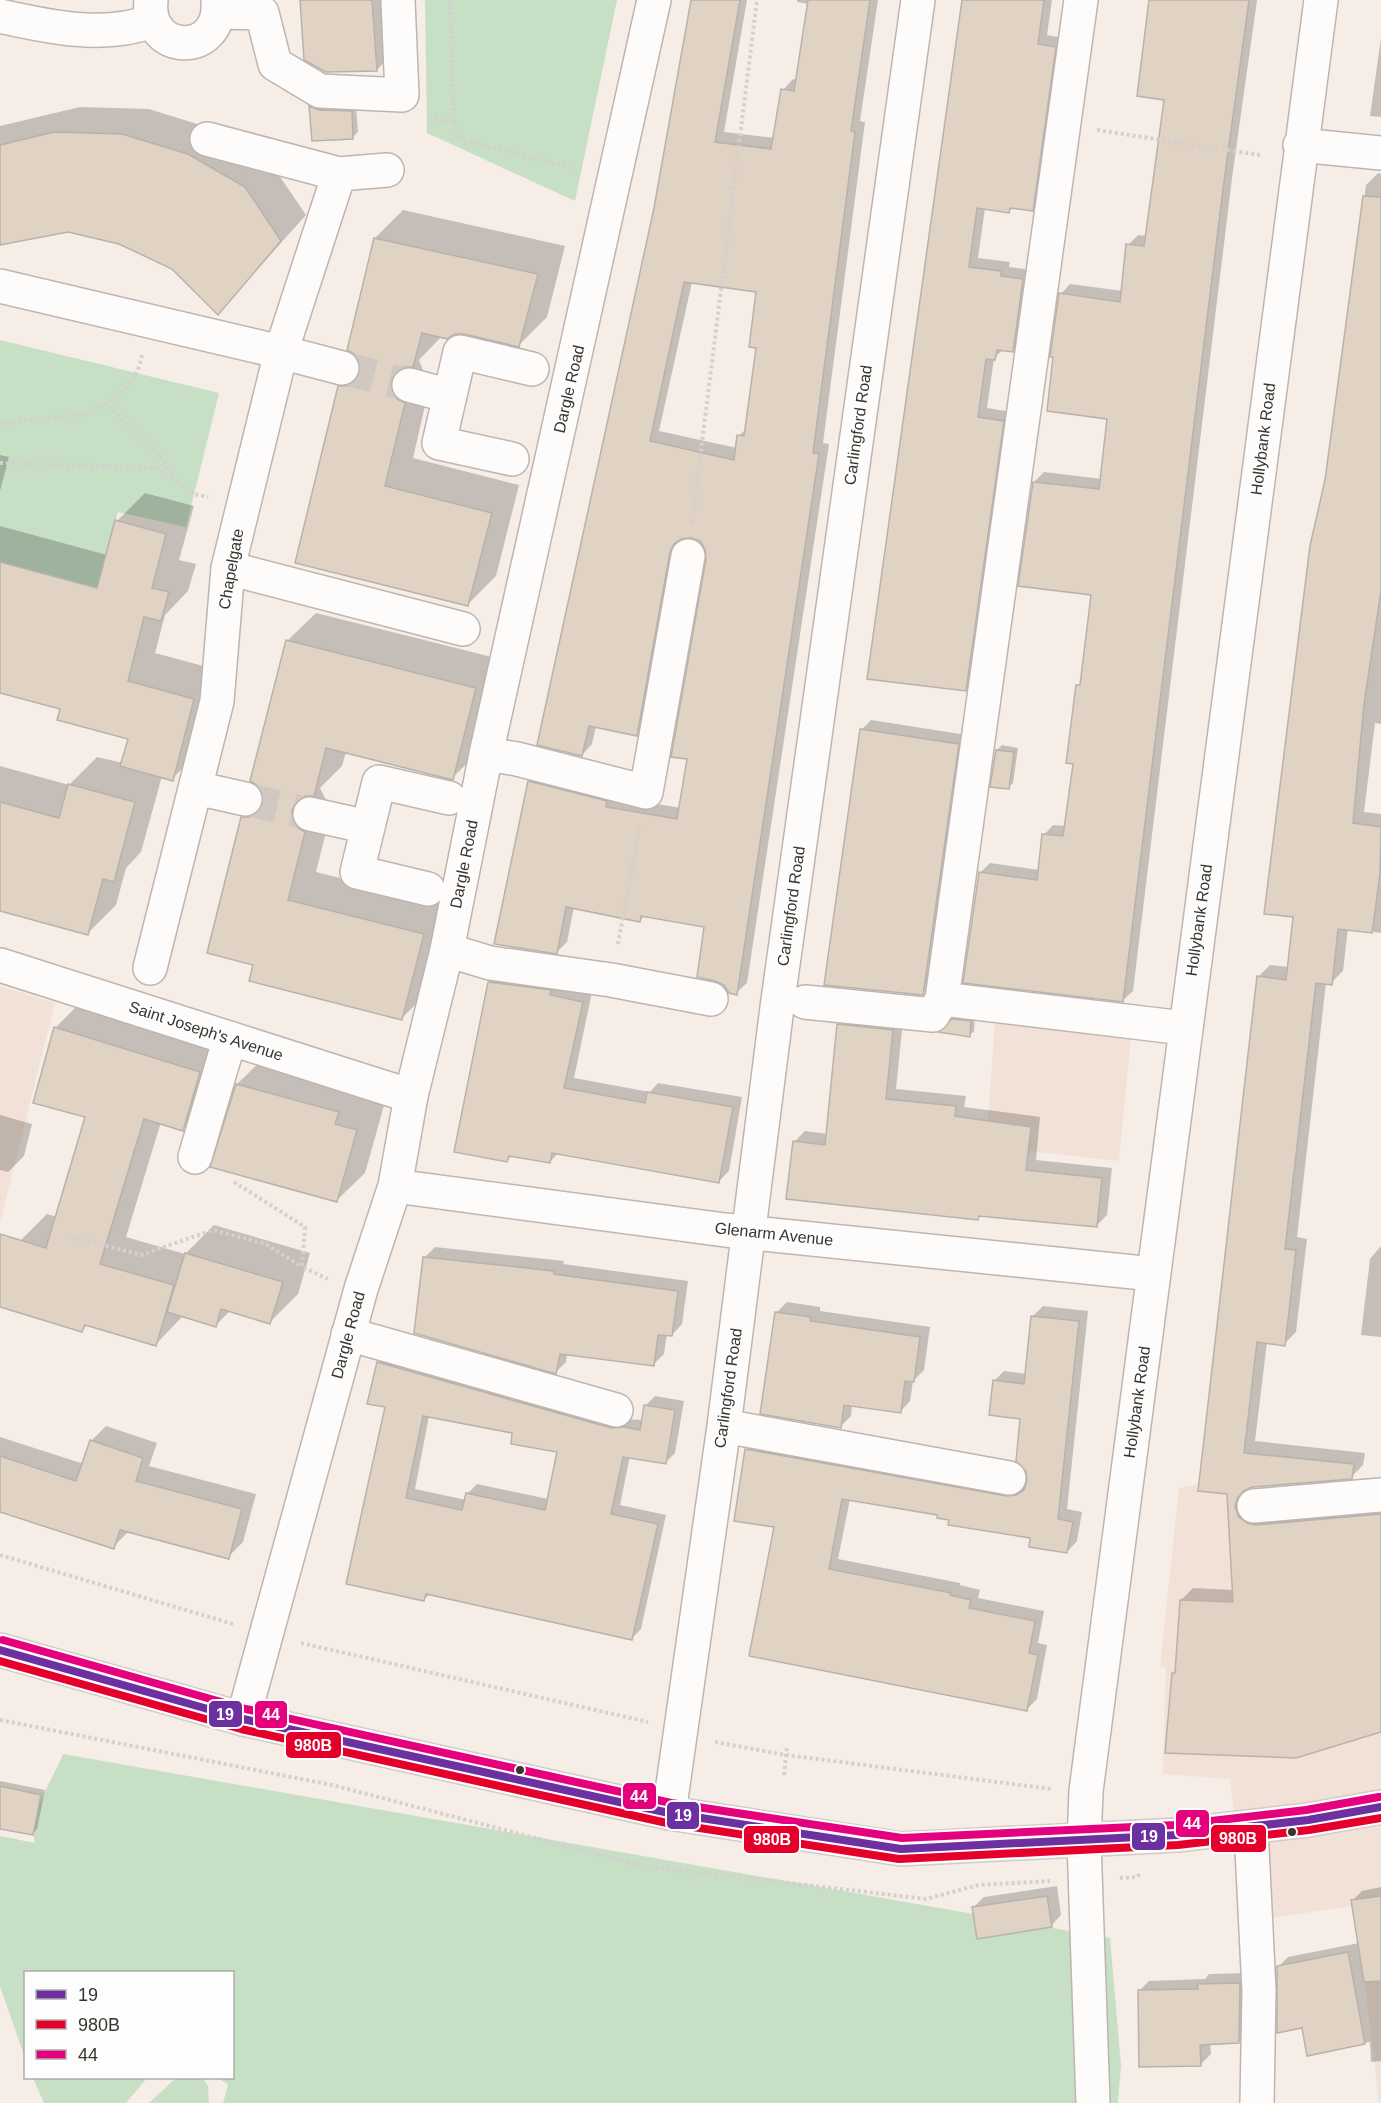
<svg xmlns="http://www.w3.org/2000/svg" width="1381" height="2103" font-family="Arial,sans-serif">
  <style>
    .built { fill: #f2e1d6 }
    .green { fill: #c7dfc5 }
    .shadow { fill: #0003; fill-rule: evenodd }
    .building { fill: #e0d3c3; stroke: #b8b2ac; stroke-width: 1.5; fill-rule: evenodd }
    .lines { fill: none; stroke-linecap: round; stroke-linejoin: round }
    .minor-tunnel { stroke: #d1c8c2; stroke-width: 33; stroke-dasharray: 33 16; stroke-linecap: butt }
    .minor-casing { stroke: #bdb5b1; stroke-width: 36 }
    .major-casing { stroke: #d1ccc9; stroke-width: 36 }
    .path { stroke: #d3d0ce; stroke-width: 4; stroke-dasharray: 3 3; stroke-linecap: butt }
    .minor { stroke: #fefcfb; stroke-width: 33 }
    .major { stroke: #f6efef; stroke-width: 33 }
    .bus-1-casing { stroke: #fdfdfd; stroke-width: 12 }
    .bus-2-casing { stroke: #fdfdfd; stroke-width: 12 }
    .bus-3-casing { stroke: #fdfdfd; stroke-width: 12 }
    .bus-1 { stroke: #6c30a1; stroke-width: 8 }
    .bus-2 { stroke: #e4002b; stroke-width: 8 }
    .bus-3 { stroke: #e5007d; stroke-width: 8 }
    .bus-dot { fill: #3a342f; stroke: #fdfdfd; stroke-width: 2 }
    .labels { text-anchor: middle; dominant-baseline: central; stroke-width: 4.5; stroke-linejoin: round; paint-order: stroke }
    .street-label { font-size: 16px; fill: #3a342f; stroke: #fdfdfd }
    .line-badge { stroke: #fdfdfd; stroke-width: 2 }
    .badge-label { font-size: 16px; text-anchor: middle; font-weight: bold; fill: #fff }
  </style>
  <rect width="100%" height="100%" fill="#f7ede7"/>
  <path class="built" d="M0,986L55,1003L0,1223Z
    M996,1009L1132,1027L1119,1161L986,1146Z
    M1199,1484L1242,1487L1254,1500L1256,1520L1381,1514V2103H1379L1356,1905L1248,1922L1230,1779L1163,1774L1166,1668L1160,1667L1179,1488Z"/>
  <path class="green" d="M425,0H617L575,201L427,133Z
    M0,340L219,393L186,527L118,512L97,588L0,562Z
    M63,1754L1110,1938L1121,2065L1118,2103H223L228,2084L217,2078H232V1972H26L25,2058L0,1986V1836L35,1843C27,1814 53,1780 63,1754Z
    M33,2078H147L126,2103H44Z
    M176,2078H203L208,2086L209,2103H149Z"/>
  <path class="shadow" d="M302,0H393L396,50L377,70Z
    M694,0H747L724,132L775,138L783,90L793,79L797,80L809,4L797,2V0H878L860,121L865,122L823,443L829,444L747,983L736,993L706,925L645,915L640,921L574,907L567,942L557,952L529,782L540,772L616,797L681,808L688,758L708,559L707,549L701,541L691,536L681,537L679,541L647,724L636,734L596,726L592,744L582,755L655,208ZM692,282L758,291L757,347L747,428L739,436L737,448L659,431Z
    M963,0H1052L1047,35L1064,38L1042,200L1032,210L1013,207L1009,211L985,208L978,258L1010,262L1009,267L1032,270L1022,341L1013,350L1004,349L994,358L987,408L1012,412L975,680L965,689Z
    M1147,0H1257L1232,178L1133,991L1123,1000L980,873L990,863L1040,870L1044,835L1053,825L1066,826L1074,763L1077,686L1082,681L1093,594L1034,482L1044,472L1102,479L1108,418L1061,294L1070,284L1123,291L1128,245L1138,235L1147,236L1165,98L1151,1Z
    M1381,38V117L1370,116Z
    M315,102L356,107L358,132L353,137L311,107Z
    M80,107L149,109L213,129L270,162L306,215L218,313L173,267L119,243L68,231L0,244V126Z
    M1378,173L1381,174V724L1375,723L1364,812L1381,814V933L1348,928L1343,971L1331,983H1326L1297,1237L1307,1239L1296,1332L1284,1344L1267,1342L1255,1441L1365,1453L1363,1465L1351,1477L1248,1488L1247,1494L1381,1502V1730L1298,1756H1234L1167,1751L1173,1674L1177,1671L1181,1600L1193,1588L1233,1590L1228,1493L1258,977L1270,965L1289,967L1326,480L1366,185Z
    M403,210L565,246L547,317L519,345L455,332L441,337L419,360L423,370L432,375L413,458L519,485L496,576L468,604L297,562L339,387L361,365L357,354L375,238Z
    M0,455L9,457L0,491Z
    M145,493L194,506L179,560L196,564L188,591L165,615L155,653L222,671L200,751L172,779L162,776L141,852L126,868L116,905L88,933L0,909V766L69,785L97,757L123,763L130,737L62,708L0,691V526L107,555L117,521Z
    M316,613L504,660L481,750L452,778L346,752L342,766L320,788L326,800L333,804L316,872L451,906L430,990L402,1018L255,964L242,818L264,796L287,641Z
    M871,720L967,735L932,984L922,994L862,729Z
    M1002,745L1018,748L1013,783L1008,788L997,750Z
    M500,972L592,992L574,1078L650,1092L658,1083L742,1097L729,1171L719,1181L559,1152L550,1162L512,1155L507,1160L489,982Z
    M82,1001L226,1045L210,1102L183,1129L161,1122L126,1237L185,1254L214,1225L310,1253L298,1294L270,1322L230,1311L216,1325L183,1316L156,1344L88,1324L82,1330L20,1241L47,1214L57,1217L87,1116L55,1028Z
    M849,1015L903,1020L896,1089L966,1096L964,1107L1040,1117L1036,1160L1112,1168L1107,1215L1096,1226L982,1214L978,1218L795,1141L805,1131L828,1134L839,1025Z
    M958,1015L975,1017L974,1031L969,1036L941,1031Z
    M266,1056L385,1102L365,1173L336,1201L237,1084Z
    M0,1115L32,1124L24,1156L8,1172L0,1170Z
    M1381,1246V1337L1361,1335L1370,1259Z
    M435,1247L564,1261L563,1264L688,1281L682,1324L672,1335L667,1334L664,1354L654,1364L567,1354L566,1362L556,1372L425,1257Z
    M787,1302L820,1307V1311L930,1327L924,1370L913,1381L910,1401L900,1412L852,1405L851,1416L840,1427L776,1313Z
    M1043,1306L1088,1311L1067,1509L1082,1512L1077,1541L1067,1552L1032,1537L951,1519L939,1513L850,1499L838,1559L960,1583V1585L980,1590L978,1598L1044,1611L1038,1643L1047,1645L1037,1699L1027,1709L751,1654L775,1525L746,1450L756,1439L1017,1487L1027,1486L1029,1481L1022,1417L994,1381L1004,1371L1027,1374L1033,1316Z
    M388,1353L621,1419L643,1420L645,1406L655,1396L684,1401L675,1453L666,1462L630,1456L620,1505L666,1515L641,1629L632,1638L430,1594L424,1599L379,1363ZM429,1416L514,1432L559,1451L548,1499L477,1484L467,1494L466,1500L415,1489Z
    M106,1426L157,1443L149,1466L256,1494L243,1542L228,1557L129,1531L113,1547L0,1511V1437L84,1464L91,1441Z
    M0,1781L45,1790L37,1829L32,1834L0,1827Z
    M1057,1886L1061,1915L1051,1926L974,1907L984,1897Z
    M1381,1887V2061L1371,2062L1370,2042L1308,2054L1304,2027L1278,1967L1288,1957L1359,1943L1353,1900L1362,1891Z
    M1250,1973L1249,2031L1239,2042L1210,2043L1211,2054L1200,2065L1139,1991L1149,1981L1205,1979L1209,1974Z"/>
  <path class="building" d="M300,0H372L377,71L326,72L304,60Z
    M691,0H740L715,142L771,149L781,89L794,91L808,0H870L851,131L855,132L813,453L819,454L737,995L729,993L724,985L715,981L697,977L704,927L641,916L640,922L566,907L557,954L494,944L528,781L607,801L606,807L677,819L687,759L671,757L706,559L705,549L700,541L691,538L681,539L674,544L670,552L637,736L589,726L582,756L537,745L654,208ZM684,282L756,292L749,347L756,348L744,436L737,435L734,460L650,441Z
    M962,0H1044L1038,44L1056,47L1033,211L1010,208L1009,213L977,208L973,237L969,267L1001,271V276L1023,279L1013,352L997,350L995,360L986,359L978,417L1004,421L966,691L867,679Z
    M1149,0H1249L1223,189L1123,1002L963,983L979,872L1037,880L1042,834L1063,836L1073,764L1066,763L1076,685H1080L1091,595L1018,586L1033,482L1099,489L1107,419L1047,411L1053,357H1050L1059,293L1120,302L1126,244L1144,246L1164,100L1137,96Z
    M309,106L319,110L352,111L353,139L312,141Z
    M54,132L122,134L188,154L245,187L281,241L218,315L172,269L119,244L68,232L0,245V145Z
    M1363,196L1381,197V591L1364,704L1353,823L1381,827L1380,874L1372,933L1338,929L1332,985L1316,983L1285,1249L1296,1250L1285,1346L1257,1342L1244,1453L1354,1464L1352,1479L1252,1487L1243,1491L1237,1499L1235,1507L1239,1517L1247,1523L1255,1525L1381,1514V1732L1296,1758L1165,1753L1172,1673H1175L1180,1600L1233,1602L1227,1494L1198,1491L1257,976L1286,980L1293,917L1264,914L1310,546L1325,480Z
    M374,238L538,274L519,347L464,334H455L447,339L422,333L413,367H405L396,371L391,381V390L395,398L405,403L385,486L492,513L468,606L295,563L338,386H347L355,382L360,372V363L356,355L347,350Z
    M115,520L166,534L152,588L169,592L161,621L144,617L128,681L194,699L173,781L120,766L128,739L57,720L60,709L0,693V562L97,588Z
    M286,640L476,688L453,780L326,748L314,796H305L297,801L292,810V820L298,828L305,832L288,900L424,934L402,1020L249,981L253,965L207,953L241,817H251L258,812L263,804V793L258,786L250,781Z
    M860,729L959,744L923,995L824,985Z
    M996,750L1014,752L1009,789L990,787Z
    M68,784L135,802L114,882L103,879L88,935L0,911V802L59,818Z
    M488,982L551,990L550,995L583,1002L564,1088L645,1103L647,1092L733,1107L719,1183L552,1153L550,1163L509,1156L507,1162L454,1152Z
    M952,1019L971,1021L970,1037L938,1032Z
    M837,1024L893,1030L886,1099L956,1106L955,1116L1031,1127L1026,1170L1102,1178L1097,1227L979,1216L978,1220L786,1199L793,1141L825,1145Z
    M54,1027L200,1072L183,1131L144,1119L100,1264L174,1285L156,1346L85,1325L82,1332L0,1307V1234L46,1248L85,1117L33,1103Z
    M236,1084L339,1112L335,1124L357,1130L337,1202L210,1167Z
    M185,1253L283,1282L270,1324L221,1309L216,1327L167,1312Z
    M423,1257L554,1271V1274L678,1291L672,1336L658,1335L654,1366L560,1354L556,1374L414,1333Z
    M775,1312L811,1317L810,1321L920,1337L914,1382L905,1381L901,1413L844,1405L841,1428L760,1414Z
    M1031,1316L1079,1321L1058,1519L1073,1522L1067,1553L1029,1547L1030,1538L948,1525L949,1520L937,1518V1515L842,1499L829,1569L951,1593L950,1595L971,1600L969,1608L1035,1621L1029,1653L1038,1655L1027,1711L749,1656L774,1527L734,1521L745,1449L1006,1496L1016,1495L1024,1490L1027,1481L1026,1471L1016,1461L1020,1419L989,1415L993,1380L1024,1384Z
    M377,1362L611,1428L624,1427L640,1430L644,1405L675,1410L666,1464L623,1457L611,1514L658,1524L632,1640L426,1594L424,1601L346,1584L385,1407L367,1404ZM423,1416L512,1433L511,1444L557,1452L545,1510L466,1493L462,1510L406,1498Z
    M90,1440L143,1458L136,1481L242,1509L229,1559L120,1530L114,1549L0,1512V1456L76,1481Z
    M0,1786L41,1795L33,1835L0,1829Z
    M1047,1896L1052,1927L977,1939L972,1907Z
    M1381,1896V1981L1364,1982L1351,1900Z
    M1348,1952L1365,2044L1307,2056L1302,2028L1277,2033V1966Z
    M1240,1983L1239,2043L1200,2045L1201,2066L1139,2067L1138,1990L1198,1989L1197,1984Z"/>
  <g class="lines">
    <path class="minor-tunnel" d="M342,368L409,385
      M245,799L310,814"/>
    <defs>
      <path id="minor" d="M151,0C145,56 223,58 218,0
        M1081,0L942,999L1184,1028
        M219,12L262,13L275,64L320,91L402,95L398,0
        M0,16C49,27 104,39 152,21
        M207,139L339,174L281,352L342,368
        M1300,145L1381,153
        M339,174L387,170
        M0,286L281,352L228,568L217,701L150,968
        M409,385L450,396
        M512,459L439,443L460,352L532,369
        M228,568L463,629
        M486,754L517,759L646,792L688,556
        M196,788L245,799
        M310,814L368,827
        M428,889L357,872L379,782L449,798
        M447,950L490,963L611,980L711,999
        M0,965L411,1096
        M805,1002L933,1015L942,999
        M195,1157L230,1038
        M395,1186L725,1230L1153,1274
        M348,1334L616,1410
        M724,1426L1009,1478
        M1254,1506L1381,1495
        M243,1719L361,1289L395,1186L411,1096L447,950L486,754L654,0
        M669,1813L724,1426L778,1000L918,0
        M1251,1828L1259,1991L1257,2103
        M1093,2103L1084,1842L1086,1791L1321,0"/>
      <path id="major" d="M0,1650L243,1719L669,1813L901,1849L1177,1835L1308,1820L1381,1807"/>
    </defs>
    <use href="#minor" class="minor-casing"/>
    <use href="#major" class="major-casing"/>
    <path class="path" d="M450,0L454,123L462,140L569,167
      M429,117L454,123
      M1097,130L1260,155
      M142,355C137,381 127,388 106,404L163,459L173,477
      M0,424L85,414L106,404
      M0,463L158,468L194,494L208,497
      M692,523L757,0
      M618,944L640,825
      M234,1182L305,1227L302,1267L328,1279
      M65,1235L141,1255L213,1230L266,1244L302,1267
      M0,1555L233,1624
      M301,1643L648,1722
      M0,1720L332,1785L643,1866L926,1899L979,1885L1050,1881
      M715,1742L786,1755L1052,1789
      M784,1775L787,1747
      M1120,1878L1137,1877L1141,1873"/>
    <use href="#minor" class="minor"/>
    <use href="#major" class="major"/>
    <defs>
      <path id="bus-1" d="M0,1650L243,1719L669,1813L901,1849L1177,1835L1308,1820L1381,1807"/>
      <path id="bus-2" d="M0,1661L241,1729L667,1823L899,1859L1178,1845L1309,1830L1381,1818"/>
      <path id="bus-3" d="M3,1640L246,1709L671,1803L902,1838L1176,1825L1306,1810L1379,1797"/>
    </defs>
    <use href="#bus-1" class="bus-1-casing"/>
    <use href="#bus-2" class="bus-2-casing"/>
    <use href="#bus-3" class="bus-3-casing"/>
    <use href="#bus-1" class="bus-1"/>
    <use href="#bus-2" class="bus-2"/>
    <use href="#bus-3" class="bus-3"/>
  </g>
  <g class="bus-dot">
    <circle cx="520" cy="1770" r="5"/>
    <circle cx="1292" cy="1832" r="5"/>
  </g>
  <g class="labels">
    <g class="street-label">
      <text transform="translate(569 389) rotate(-77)">Dargle Road</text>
      <text transform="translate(858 425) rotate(-82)">Carlingford Road</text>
      <text transform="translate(1263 439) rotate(-83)">Hollybank Road</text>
      <text transform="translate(231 569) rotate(-80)">Chapelgate</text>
      <text transform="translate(464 864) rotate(-79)">Dargle Road</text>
      <text transform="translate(791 906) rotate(-82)">Carlingford Road</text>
      <text transform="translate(1199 920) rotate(-82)">Hollybank Road</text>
      <text transform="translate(206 1031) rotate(18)">Saint Joseph's Avenue</text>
      <text transform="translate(774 1234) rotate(6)">Glenarm Avenue</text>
      <text transform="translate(348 1335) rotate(-75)">Dargle Road</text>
      <text transform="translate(728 1388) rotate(-82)">Carlingford Road</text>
      <text transform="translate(1137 1402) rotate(-82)">Hollybank Road</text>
    </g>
  </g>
  <g class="line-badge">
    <rect x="208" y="1700" width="35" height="28" rx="6" fill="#6c30a1"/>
    <rect x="254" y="1700" width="34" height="29" rx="6" fill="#e5007d"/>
    <rect x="285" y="1731" width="57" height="28" rx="6" fill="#e4002b"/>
    <rect x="622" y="1782" width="35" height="28" rx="6" fill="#e5007d"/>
    <rect x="666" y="1801" width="34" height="29" rx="6" fill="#6c30a1"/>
    <rect x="1175" y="1809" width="35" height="29" rx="6" fill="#e5007d"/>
    <rect x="1131" y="1822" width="35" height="29" rx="6" fill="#6c30a1"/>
    <rect x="1210" y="1824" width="57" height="29" rx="6" fill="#e4002b"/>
    <rect x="743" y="1825" width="57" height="29" rx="6" fill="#e4002b"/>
  </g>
  <g class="badge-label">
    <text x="225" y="1720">19</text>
    <text x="271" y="1720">44</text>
    <text x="313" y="1751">980B</text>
    <text x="639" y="1802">44</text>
    <text x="683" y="1821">19</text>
    <text x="1192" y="1829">44</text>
    <text x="1149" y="1842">19</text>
    <text x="1238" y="1844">980B</text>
    <text x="772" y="1845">980B</text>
  </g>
  <rect x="24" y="1971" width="210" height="108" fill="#fdfdfd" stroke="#afadab" stroke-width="1.5"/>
  <rect x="36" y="1990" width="30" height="9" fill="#6c30a1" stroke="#afadab" stroke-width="1.5"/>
  <text x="78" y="2001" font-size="18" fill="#3a342f">19</text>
  <rect x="36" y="2020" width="30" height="9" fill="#e4002b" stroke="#afadab" stroke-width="1.5"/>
  <text x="78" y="2031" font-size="18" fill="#3a342f">980B</text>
  <rect x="36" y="2050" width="30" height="9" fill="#e5007d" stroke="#afadab" stroke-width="1.5"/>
  <text x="78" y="2061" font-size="18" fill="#3a342f">44</text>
</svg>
